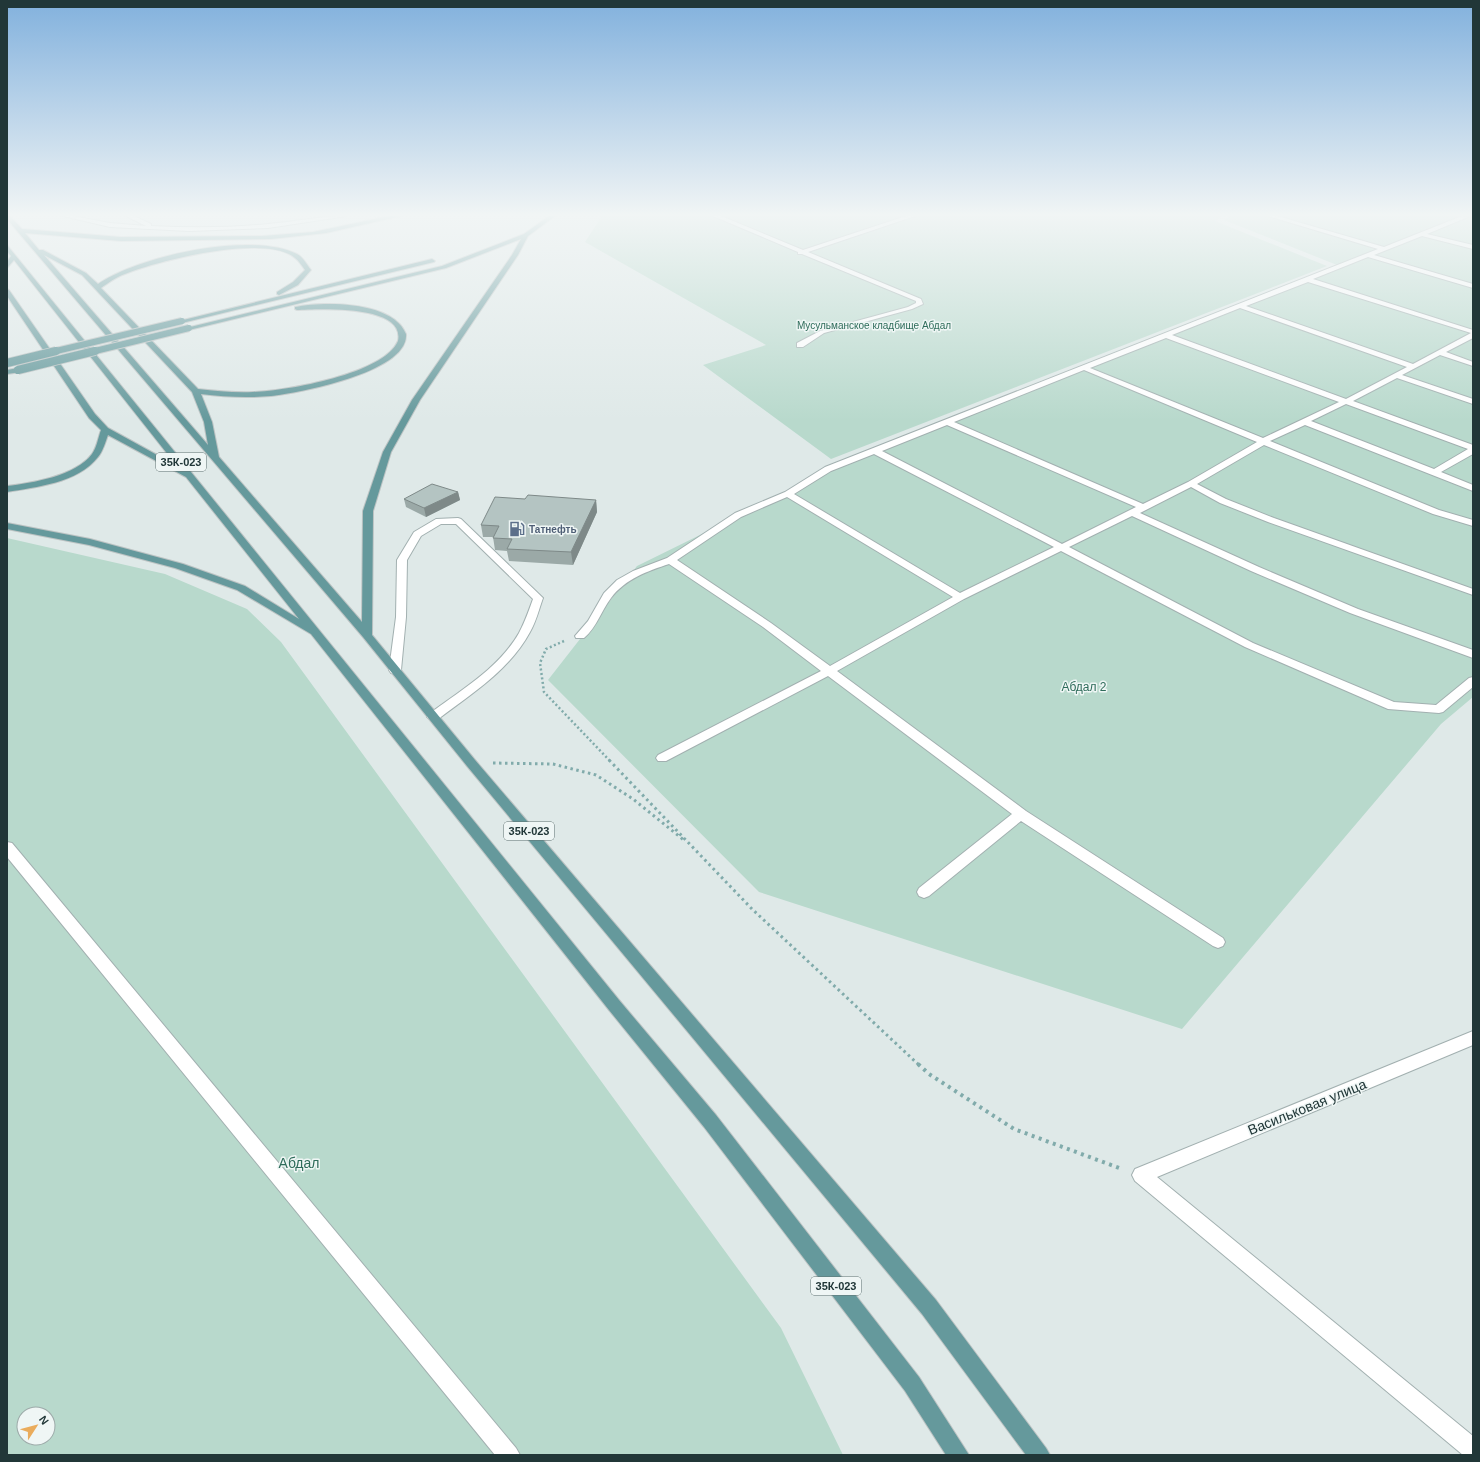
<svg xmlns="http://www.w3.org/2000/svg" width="1480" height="1462" font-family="Helvetica,sans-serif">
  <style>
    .green { fill: #b8d9cc; fill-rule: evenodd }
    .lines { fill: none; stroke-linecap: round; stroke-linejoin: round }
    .minor-casing { stroke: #a2b0b0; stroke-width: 2 }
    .major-casing { stroke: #bcc3c3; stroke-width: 2 }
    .path-far2 { stroke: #81abab; stroke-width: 2.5; stroke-dasharray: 2 2.5; stroke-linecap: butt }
    .path-far1 { stroke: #81abab; stroke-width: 3; stroke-dasharray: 2.5 3.5; stroke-linecap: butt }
    .path { stroke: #81abab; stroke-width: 4; stroke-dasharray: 3 4.5; stroke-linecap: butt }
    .minor { fill: #fff; fill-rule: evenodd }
    .major { fill: #65999c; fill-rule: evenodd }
    .major-bridge-far1-casing { stroke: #bcc3c3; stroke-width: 8; stroke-linecap: butt }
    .major-bridge-casing { stroke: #bcc3c3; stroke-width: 10; stroke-linecap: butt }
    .major-bridge-far1 { stroke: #65999c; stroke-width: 6 }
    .major-bridge { stroke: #65999c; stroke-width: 8 }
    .wall { fill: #9ba9a7 }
    .shaded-wall { fill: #7e8988 }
    .building { fill: #b4c4c2; stroke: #7e8988 }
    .labels { text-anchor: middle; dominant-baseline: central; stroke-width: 3; stroke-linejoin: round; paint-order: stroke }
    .far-park-label { font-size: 10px; fill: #2e6c5a; stroke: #eff6f5 }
    .far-service-label { font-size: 10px; font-weight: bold; fill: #4e5e75; stroke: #eff6f5; text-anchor: start }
    .shield { fill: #eff6f5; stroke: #5f7071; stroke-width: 1 }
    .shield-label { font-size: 11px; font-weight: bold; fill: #213738 }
    .park-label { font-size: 12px; fill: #2e6c5a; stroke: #eff6f5 }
    .near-street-label { font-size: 14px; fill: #213738; stroke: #eff6f5 }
    .near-park-label { font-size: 14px; fill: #2e6c5a; stroke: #eff6f5 }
  </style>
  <rect width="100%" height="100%" fill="#dfe9e8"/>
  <path class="green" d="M602,216H1223L1215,221L1327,266L831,459L703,365L766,345L585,242Z
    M1230,216H1473V697L1441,724L1182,1029L759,892L548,680L637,566L830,471L1337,265L1224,220Z
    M7,538L165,574L247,609L281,642L781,1328L843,1455H7ZM24,1414H48V1438H24Z"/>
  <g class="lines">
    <defs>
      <path id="minor" d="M63,216H73L110,223L146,226L126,216H134L151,224V226C190,228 229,228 268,224C294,222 321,216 347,216L268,228L189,231L110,227Z
        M713,216H721L803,250L906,216H915L808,252L921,299L923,304L912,309L824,333L803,347H797V343L820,331L908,307L916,303V301L802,254H798V252Z
        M1268,216H1277L1384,247L1462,216L1468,217L1427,234L1473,245V249L1422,236L1374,255L1473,284V288L1368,257L1313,279L1473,330V338L1446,352L1473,362V366L1440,355L1402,375L1473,399V404L1397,378L1353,401L1473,445V454L1441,472L1473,485V491L1305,425L1270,441L1439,510L1473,520V526L1433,514L1264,445L1197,484L1226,499L1274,518L1473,589V595L1268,522L1220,503L1191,487L1140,513L1259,567L1358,609L1473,650V658L1350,613L1251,571L1132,516L1069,547L1253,643L1394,702L1436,705L1469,678L1473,677V687L1443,712L1439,713L1388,709L1245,647L1061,551L964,599L837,671L1026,811L1223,938L1225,942L1223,946L1218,948L1213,946L1021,821L929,896L924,898L919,896L917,892L919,888L1012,814L828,676L666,761H658L656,758L658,755L821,671L763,627L669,564C648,571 625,579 611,598C601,611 597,627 584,638H576L575,636L588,621L604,593L617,580L633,571L667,558L735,513L785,492L825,467L1378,249ZM1308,282L1471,333L1413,364L1246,306ZM1240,308L1407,367L1346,399L1172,335ZM1166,338L1339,402L1263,438L1090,368ZM1084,370L1257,442L1188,482L1143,504L954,422ZM1346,404L1468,449L1434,469L1311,421ZM947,425L1136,507L1062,544L882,451ZM874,454L1054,547L960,593L794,494L831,471ZM787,497L953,597L830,666L771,623L677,560L741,517Z
        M458,518L461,519L543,598C539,609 536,622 530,632C509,671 471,694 437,720L433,721L427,717L429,714C461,690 499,668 519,633C525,622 529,610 533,599L456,524H441L421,536L407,560L406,617L401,670L395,674L391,673L389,670L396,617L397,560L414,532L436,519Z
        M7,842L12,843L516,1448L520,1455H495L7,857Z
        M1473,1031V1045L1157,1177L1473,1436V1455H1463L1135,1181L1132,1175L1135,1169Z"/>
      <path id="major" d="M7,216H10L22,229L121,237L262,236L313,232L389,216H401L326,233L271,239L121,241L25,233L39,250H43L86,273L98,284C139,256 250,231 297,254C303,257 307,265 311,270L298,285L279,295L277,294V292L293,282L305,270C302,266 299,261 295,258C266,233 157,261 125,274C116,277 108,283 101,288L198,389C217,391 235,393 253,392C286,391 384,374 398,341C406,304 317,309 297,310L295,309V307C324,301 393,301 406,334C409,372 299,393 271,396C248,398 224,397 201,394L212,422L219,457L362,622L363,511L383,452L412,400L512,255L521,239L446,268L189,330L186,328L442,266L524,234L549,216H555L528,236L518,255L420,400L391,452L373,511L372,635L475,760L936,1300L1046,1448L1050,1455H1026L922,1314L467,766L363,637L7,219ZM44,255L82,275L192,392L204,422L208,445Z
        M7,245L619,1000L716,1115L919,1377L969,1455H946L905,1391L704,1127L609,1010L311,634L237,590L175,568L89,545L7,529V523L90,539L183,564L245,586L299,619L186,477L108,435C105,443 103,451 98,457C78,483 36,487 7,492V486C32,483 76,476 92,454C97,447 98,438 101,430L89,418L7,296V289L9,290L95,414L108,428L177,466L14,260L7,268V262L11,256L7,251Z
        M432,259L435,261L434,262L182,323L179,321Z
        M18,368L22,370L21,372L7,374V370Z"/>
    </defs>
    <use href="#minor" class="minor-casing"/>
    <use href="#major" class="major-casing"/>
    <path class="path-far2" d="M564,641L546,649L540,663L544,692L610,761"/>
    <path class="path-far1" d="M609,760L752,909L919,1065
      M493,763L553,764L596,775L633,799L685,841"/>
    <path class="path" d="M918,1064L929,1074L1014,1129L1122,1169"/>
    <use href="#minor" class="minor"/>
    <use href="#major" class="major"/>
    <defs>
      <path id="major-bridge-far1" d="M52,352L182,321
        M91,352L189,328"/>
      <path id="major-bridge" d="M7,363L56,351
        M18,370L95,351"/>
    </defs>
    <use href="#major-bridge-far1" class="major-bridge-far1-casing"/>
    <use href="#major-bridge" class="major-bridge-casing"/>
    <use href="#major-bridge-far1" class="major-bridge-far1"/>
    <use href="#major-bridge" class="major-bridge"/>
  </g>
  <path class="wall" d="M458,492L460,500L426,517L406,507L404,499Z
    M525,499L596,500L597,512L573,565L509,561L507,551L495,550L493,537H483L481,525Z"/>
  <path class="shaded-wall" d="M458,492L460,500L426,517L424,508Z
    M596,500L597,512L573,565L571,552Z"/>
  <path class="building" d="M432,484L458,492L424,508L404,499Z
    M528,495L596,500L571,552L507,549L512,539L493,538L499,526L481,525L495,497L525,499Z"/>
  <linearGradient id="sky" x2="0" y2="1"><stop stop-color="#82b1dd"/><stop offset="0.51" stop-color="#f1f5f5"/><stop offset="1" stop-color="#f1f5f5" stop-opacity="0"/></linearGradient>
  <rect width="1480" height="421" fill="url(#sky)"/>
  <defs>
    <symbol id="fuel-bare" viewBox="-9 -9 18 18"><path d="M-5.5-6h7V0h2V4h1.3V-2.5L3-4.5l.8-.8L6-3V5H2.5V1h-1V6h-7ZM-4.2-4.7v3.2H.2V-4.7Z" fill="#5c6f8a" stroke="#eff6f5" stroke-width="2.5" paint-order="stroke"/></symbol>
  </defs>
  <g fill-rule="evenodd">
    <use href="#fuel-bare" x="506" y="518" width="22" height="22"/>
  </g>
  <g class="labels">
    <g class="far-park-label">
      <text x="874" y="325">Мусульманское кладбище Абдал</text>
    </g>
    <g class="far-service-label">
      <text x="529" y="529">Татнефть</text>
    </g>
    <g class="shield">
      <rect x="156" y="453" width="50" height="18" rx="3"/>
      <rect x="504" y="822" width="50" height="18" rx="3"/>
      <rect x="811" y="1277" width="50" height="18" rx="3"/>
    </g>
    <g class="shield-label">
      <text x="181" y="462">35К-023</text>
      <text x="529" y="831">35К-023</text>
      <text x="836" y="1286">35К-023</text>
    </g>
    <g class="park-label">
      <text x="1084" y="687">Абдал 2</text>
    </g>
    <g class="near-street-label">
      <text transform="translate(1307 1107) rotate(-22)">Васильковая улица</text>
    </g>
    <g class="near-park-label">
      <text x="299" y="1163">Абдал</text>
    </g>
  </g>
  <rect width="1480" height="1462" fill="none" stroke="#213738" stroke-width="16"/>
  <g transform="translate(36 1426) rotate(54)"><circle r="19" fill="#eff6f5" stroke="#9daaa9"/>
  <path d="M0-3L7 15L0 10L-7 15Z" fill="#eaac5c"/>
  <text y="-6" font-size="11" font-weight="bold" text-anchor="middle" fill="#213738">N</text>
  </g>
</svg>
